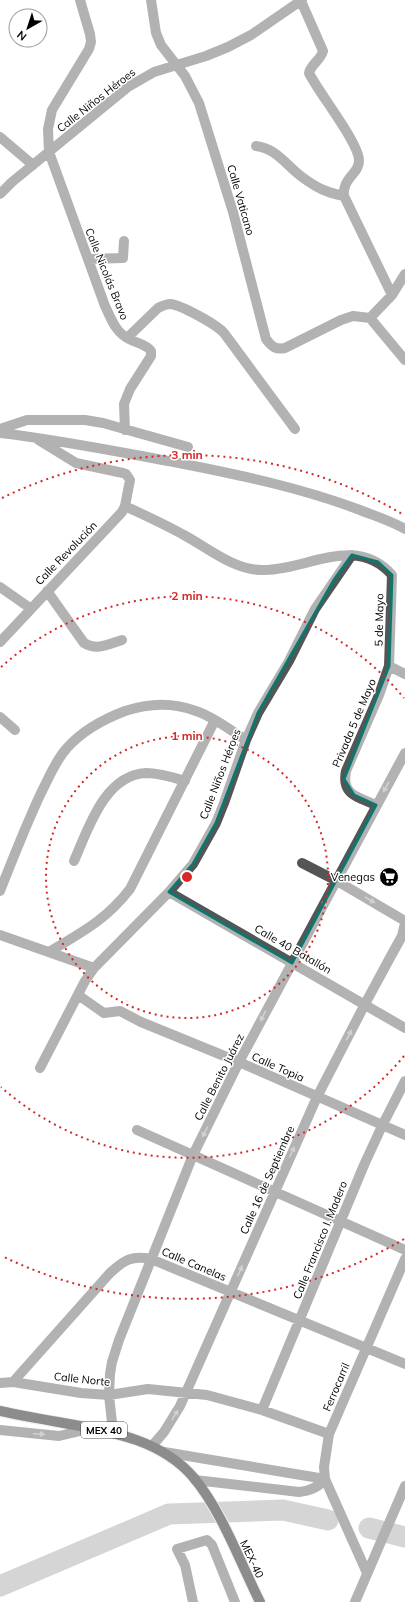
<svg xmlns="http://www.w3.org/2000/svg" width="405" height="1602" font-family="Mulish,sans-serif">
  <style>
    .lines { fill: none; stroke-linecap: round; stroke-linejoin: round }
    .river { stroke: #a3a3a3; stroke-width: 21 }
    .major-casing { stroke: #dbdbdb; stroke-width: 12 }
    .minor { stroke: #555; stroke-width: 10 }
    .major { stroke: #000; stroke-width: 10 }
    .oneway { fill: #999 }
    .marked { fill: none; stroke: #0f766e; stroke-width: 3; stroke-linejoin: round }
    .ring { fill: none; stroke: #d62828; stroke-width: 2; stroke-dasharray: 2 4 }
    .labels { text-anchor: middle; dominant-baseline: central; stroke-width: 3; stroke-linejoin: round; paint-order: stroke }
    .shield { fill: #fff; stroke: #4c4c4c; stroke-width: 1 }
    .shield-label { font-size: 10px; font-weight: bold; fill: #000 }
    .street-label { font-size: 11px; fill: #000; stroke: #fff }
    .poi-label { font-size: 11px; fill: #000; stroke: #fff; text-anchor: end }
    .centre { fill: #d62828; stroke: #fff; stroke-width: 2 }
    .ring-label { font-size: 12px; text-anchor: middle; font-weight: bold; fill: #d62828; stroke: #fff; stroke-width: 3; stroke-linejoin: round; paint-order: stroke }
  </style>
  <rect width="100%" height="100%" fill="#fff"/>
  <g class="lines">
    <path class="river" d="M369,1528L405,1537
      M0,1586L169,1514L283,1510L328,1520"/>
    <defs>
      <path id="major" d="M0,1411C23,1416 46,1420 69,1424C114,1432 163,1441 194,1478C221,1510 241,1564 260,1602"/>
    </defs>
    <use href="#major" class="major-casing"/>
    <path class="minor" d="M80,0L90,34L91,42L89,49L52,110L48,129L49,152L105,306C111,318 115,332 129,339C136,343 146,344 151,351V356L130,389L124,404L125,430
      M151,0L156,33L161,45L185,76L199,103L233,212L266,339C272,347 276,350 285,348L341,320L353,316L370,318
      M301,1L323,51C321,60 311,64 309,73C318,92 360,144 359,161C359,174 342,178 344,196L392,295
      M0,137L33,165
      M256,146C276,148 287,166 302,177C317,188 325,192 344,196
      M0,194L12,182L128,87L154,72L206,56L228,47L251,35L302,0
      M88,259L123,258L124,241
      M370,318L392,295L405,274
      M370,318L405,360
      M127,338L158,308C162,306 166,304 170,304C181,305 216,324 224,333L295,429
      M0,429L27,420H85L103,423L188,447
      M0,433C60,440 119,452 179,463C240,475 302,488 360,510C375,516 391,521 405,529
      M125,506C144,515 164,524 182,534C207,547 233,570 262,570C306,571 355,533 392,575L389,666L379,695L346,771C341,795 358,797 376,805
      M0,587L30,608
      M47,591L84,643C97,651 109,644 122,640
      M0,642L122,512L125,506L130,480L126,474L123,473L76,463L37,439
      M389,666L405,674
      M0,717L15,730
      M74,861C88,830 104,775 146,773C159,773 172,777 185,781
      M302,863L337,881L405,921
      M0,891C13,858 26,825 41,793C49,778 55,761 67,748C82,731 104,719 125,711C149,703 172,702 196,711C214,717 230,730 246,740
      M169,892L405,1028
      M0,935L94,968
      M49,952C82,932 106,920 130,889L215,720
      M78,995L101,1011L104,1013L120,1011L141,1022L239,1062L405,1135
      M40,1068L85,981L94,968L169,892L193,864L202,848L216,823L224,803L246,740L258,713L289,661L315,609L352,555
      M137,1130L405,1250
      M13,1382L110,1273C124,1260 132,1255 151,1259L405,1364
      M0,1383L13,1382L81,1393L109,1395L148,1389L207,1395L262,1410L329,1434
      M262,1410L364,1165L382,1126L405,1081
      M0,1430L59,1436L93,1428
      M113,1432L109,1395L110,1374L112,1362L119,1340L193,1155L239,1062L405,753
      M152,1446L164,1432L180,1406L317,1097L365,1004L392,954L402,936L405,923
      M164,1452L325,1479C319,1487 309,1491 299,1492L195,1480
      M367,1573L325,1479L324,1467L329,1434L405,1259
      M193,1602L185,1565L177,1549L207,1540L212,1545L235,1602
      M355,1602L405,1486"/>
    <use href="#major" class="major"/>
  </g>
  <defs><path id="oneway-solid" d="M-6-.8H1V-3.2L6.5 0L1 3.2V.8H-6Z"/></defs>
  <g class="oneway">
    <use href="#oneway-solid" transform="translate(386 787) rotate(119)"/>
    <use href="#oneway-solid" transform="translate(370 900) rotate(30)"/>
    <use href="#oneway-solid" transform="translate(325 902) rotate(119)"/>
    <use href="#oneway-solid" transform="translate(263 1016) rotate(118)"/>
    <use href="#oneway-solid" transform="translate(349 1035) rotate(-63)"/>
    <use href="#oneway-solid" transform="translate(205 1132) rotate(116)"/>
    <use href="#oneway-solid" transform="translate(292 1152) rotate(-66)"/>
    <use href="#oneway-solid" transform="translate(240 1271) rotate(-66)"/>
    <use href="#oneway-solid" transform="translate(175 1415) rotate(-59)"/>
    <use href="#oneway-solid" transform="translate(39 1434) rotate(3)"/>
  </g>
  <path d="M0 0H405V1602H0ZM352,555L378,562L392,575L389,666L344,779L354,795L376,805L292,963L169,892L193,864L216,823L258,713L334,580Z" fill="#fff" fill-opacity=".55" fill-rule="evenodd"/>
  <path class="marked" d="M352,555L378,562L392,575L389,666L344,779L354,795L376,805L292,963L169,892L193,864L216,823L258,713L334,580Z"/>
  <g class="ring">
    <circle cx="187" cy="877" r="141"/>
    <path d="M404 1056A281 281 0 0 1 1 1087M1 667A281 281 0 0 1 404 698"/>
    <path d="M404 1239A422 422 0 0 1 2 1256M2 498A422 422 0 0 1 404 515"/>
  </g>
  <defs>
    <symbol id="supermarket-disc" viewBox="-11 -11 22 22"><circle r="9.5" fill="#000" stroke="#fff"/><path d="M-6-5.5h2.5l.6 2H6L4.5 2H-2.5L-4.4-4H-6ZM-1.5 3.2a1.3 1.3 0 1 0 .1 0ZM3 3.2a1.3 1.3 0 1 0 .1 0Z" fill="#fff"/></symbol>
  </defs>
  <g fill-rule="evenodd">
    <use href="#supermarket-disc" x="378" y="866" width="22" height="22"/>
  </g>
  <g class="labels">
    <rect class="shield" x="81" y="1422" width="46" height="16" rx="3"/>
    <g class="shield-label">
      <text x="104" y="1430">MEX 40</text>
    </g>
    <g class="street-label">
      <text transform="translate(96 100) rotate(-38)">Calle Niños Héroes</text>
      <text transform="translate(241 200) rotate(74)">Calle Vaticano</text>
      <text transform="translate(107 274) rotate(68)">Calle Nicolás Bravo</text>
      <text transform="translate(66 553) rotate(-46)">Calle Revolución</text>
      <text transform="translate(379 620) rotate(-89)">5 de Mayo</text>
      <text transform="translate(354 723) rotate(-67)">Privada 5 de Mayo</text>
      <text transform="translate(220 774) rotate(-69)">Calle Niños Héroes</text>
      <text transform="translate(293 949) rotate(30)">Calle 40 Batallón</text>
      <text transform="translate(278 1067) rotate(24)">Calle Topia</text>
      <text transform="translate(219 1077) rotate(-63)">Calle Benito Juárez</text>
      <text transform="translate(267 1180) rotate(-66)">Calle 16 de Septiembre</text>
      <text transform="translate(320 1240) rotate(-68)">Calle Francisco I. Madero</text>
      <text transform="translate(194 1264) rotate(23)">Calle Canelas</text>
      <text transform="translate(82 1379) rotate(6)">Calle Norte</text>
      <text transform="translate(336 1387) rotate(-67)">Ferrocarril</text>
      <text transform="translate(252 1559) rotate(65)">MEX-40</text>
    </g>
    <g class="poi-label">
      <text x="375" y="877">Venegas</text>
    </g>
  </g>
  <circle cx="187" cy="877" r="6" class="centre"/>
  <g class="ring-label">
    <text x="187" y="459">3 min</text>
    <text x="187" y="600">2 min</text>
    <text x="187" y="740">1 min</text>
  </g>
  <g transform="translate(28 28) rotate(219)"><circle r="19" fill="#ffffff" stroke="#999999"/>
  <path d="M0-3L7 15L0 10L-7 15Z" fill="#000000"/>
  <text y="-6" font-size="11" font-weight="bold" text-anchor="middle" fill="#000000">N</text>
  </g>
</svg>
